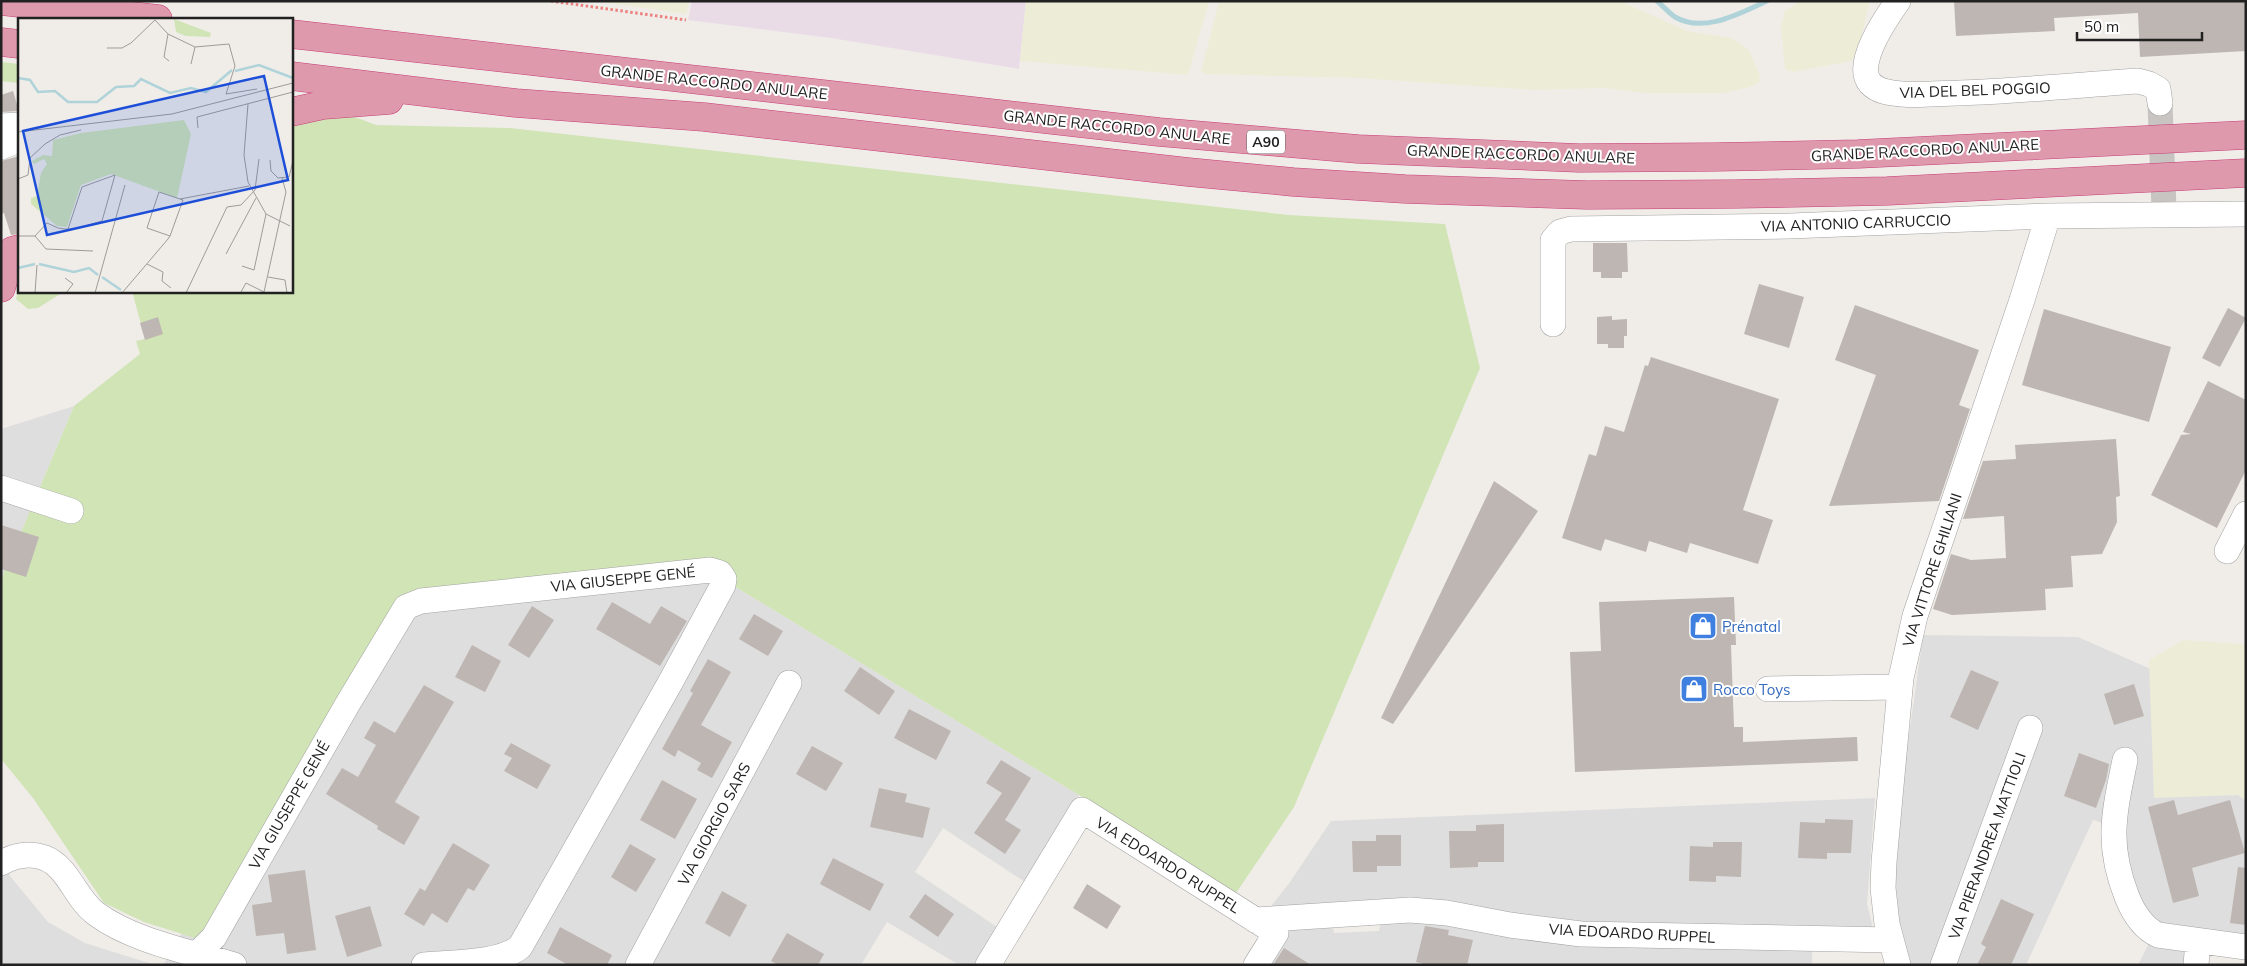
<svg xmlns="http://www.w3.org/2000/svg" width="2247" height="966" font-family="Mulish,sans-serif">
  <style>
    .residential { fill: #dfdede }
    .industrial { fill: #e9dce7 }
    .farmland { fill: #edecd7 }
    .grass { fill: #d0e4b5 }
    .lines { fill: none; stroke-linecap: round; stroke-linejoin: round }
    .stream { stroke: #afd3d9; stroke-width: 5 }
    .building { fill: #beb6b2 }
    .minor-tunnel { stroke: #c7c4c1; stroke-width: 25; stroke-dasharray: 25 12; stroke-linecap: butt }
    .minor-casing { stroke: #a2a2a2; stroke-width: 26 }
    .highway-casing { stroke: #c83c77; stroke-width: 29 }
    .path { stroke: #eb827f; stroke-width: 3; stroke-dasharray: 2.5 2.5; stroke-linecap: butt }
    .minor { stroke: #fff; stroke-width: 25 }
    .highway { stroke: #de9aac; stroke-width: 28 }
    .labels { text-anchor: middle; dominant-baseline: central; stroke-width: 4; stroke-linejoin: round; paint-order: stroke }
    .shield { fill: #fff; stroke: #646464; stroke-width: 1 }
    .shield-label { font-size: 14px; font-weight: bold; fill: #212121 }
    .street-label { font-size: 15px; fill: #212121; stroke: #fff }
    .shop-label { font-size: 15px; fill: #366cbe; stroke: #fff; text-anchor: start }
    .inset-river { fill: none; stroke: #afd3d9; stroke-width: 2.5 }
    .inset-road { fill: none; stroke: #9d9b99; stroke-width: 1 }
    .view { fill: #1d4ed8; fill-opacity: 0.15; stroke: #1d4ed8; stroke-width: 2.5 }
    .inset-edge { fill: none; stroke: #212121; stroke-width: 2.5 }
  </style>
  <rect width="100%" height="100%" fill="#f0ede9"/>
  <path class="residential" d="M74,406L1,580V429Z
    M691,560L1079,795L1028,884L943,828L915,872L997,927L974,965H959L887,922L861,965H163L371,613Z
    M1923,635L2078,637L2246,711V936L2158,927L2148,916L2134,882L2119,828L2093,820L2026,965H1909L1894,905L1900,800Z
    M1875,798L1867,904L1873,928L1264,915L1290,882L1331,821Z
    M1,854L10,876L48,922L85,943L155,965H1Z
    M1381,916L1812,947V965H1270L1292,926L1332,921L1334,933L1379,931Z
    M2151,939L2193,945L2191,965H2138Z"/>
  <path class="industrial" d="M692,1H1026L1019,69L831,38L688,20Z"/>
  <path class="farmland" d="M595,1H689L686,14Z
    M1026,1H1209L1188,75L1020,61Z
    M1219,1H1620L1687,31L1732,38L1749,50L1760,76L1759,82L1753,86L1725,93H1645L1603,88L1533,90L1358,78L1207,74L1201,72Z
    M1800,1H1870L1859,46L1852,61L1793,72L1785,69L1781,27L1785,11Z
    M2183,640L2243,644L2246,646V801L2238,795L2154,798L2149,660Z"/>
  <path class="grass" d="M1,62L19,64V83L1,81Z
    M323,105L376,125L510,128L1289,215L1445,224L1480,368L1294,807L1228,905L1079,795L691,560L408,592L198,939L144,922L104,903L33,798L1,759V580L74,406L140,354L136,341L145,339L132,291H291V120Z
    M19,287V291H65L38,308L28,309L16,299Z"/>
  <g class="lines">
    <path class="stream" d="M1657,1C1663,6 1669,13 1675,17C1704,34 1740,13 1767,1"/>
  </g>
  <path class="building" d="M1954,1H2246V51L2140,57L2138,13L2054,18L2055,31L1956,36Z
    M13,91L19,111L1,112V95Z
    M19,156V234L11,235L4,213L1,214V161Z
    M1593,243H1627L1628,272H1622V278H1601V272H1593Z
    M1759,284L1804,297L1789,348L1744,334Z
    M1855,305L1979,350L1959,405L1970,409L1939,501L1829,506L1876,375L1835,360Z
    M2228,308L2246,318L2220,367L2202,358Z
    M2044,309L2171,347L2149,422L2022,385Z
    M1612,316V320L1627,319V336H1624V348H1608V344H1597V317Z
    M158,317L163,334L145,340L140,323Z
    M1651,357L1779,399L1743,510L1773,520L1758,564L1690,543L1687,553L1649,541L1646,552L1605,539L1601,551L1562,538L1589,454L1596,456L1605,426L1624,432L1645,365L1648,366Z
    M2208,381L2246,400V470L2217,528L2151,495L2181,435L2191,434L2183,432Z
    M2116,439L2120,496L2116,497L2117,522L2102,554L2071,556L2073,587L2045,589L2046,610L1952,615L1933,609L1951,554L1971,560L2006,558L2004,516L1963,519L1983,461L2016,459L2015,445Z
    M1494,481L1538,511L1393,724L1381,718Z
    M1,525L39,537L26,577L1,569Z
    M1734,597L1736,645H1731L1734,727H1743V742L1857,737L1858,761L1575,772L1570,652L1601,651L1599,602Z
    M612,602L650,624L661,606L687,621L660,666L596,629Z
    M532,606L554,620L529,658L508,645Z
    M754,614L783,631L768,656L739,639Z
    M472,645L501,661L485,692L455,677Z
    M708,659L731,672L701,725L732,742L712,778L697,770L701,763L678,750L675,757L662,749L693,693L690,691Z
    M860,667L895,691L879,715L844,691Z
    M1971,670L1999,682L1978,730L1950,717Z
    M2134,684L2144,716L2114,725L2104,694Z
    M424,685L454,702L395,802L420,817L404,845L377,829L378,826L326,794L342,768L358,777L376,745L364,738L374,721L395,733Z
    M909,709L951,731L936,760L894,738Z
    M511,743L551,765L537,789L504,771L512,758L504,754Z
    M812,746L843,763L826,791L796,774Z
    M2079,753L2109,764L2106,780L2096,808L2064,796Z
    M1001,760L1031,778L1005,820L1021,830L1005,854L974,833L1002,793L986,783Z
    M662,780L697,799L675,839L640,820Z
    M879,788L907,794L905,802L930,808L923,838L870,827Z
    M2174,800L2178,815L2230,800L2245,853L2192,868L2199,896L2173,903L2148,807Z
    M1825,819L1853,820L1851,853H1827V859L1798,858L1800,822L1825,823Z
    M1504,824V862H1478V867L1450,868L1449,831H1476V825Z
    M1376,835H1401V866H1377V872H1353L1352,841H1376Z
    M1713,842H1742L1741,877L1716,876V882L1689,881L1690,846L1713,847Z
    M453,843L490,865L474,891L468,888L447,923L432,913L424,926L404,914L420,888L425,891Z
    M630,844L656,859L636,892L611,877Z
    M833,858L884,884L870,911L820,884Z
    M2238,867L2246,868V925L2230,923Z
    M305,870L316,950L287,954L284,933L256,936L252,905L272,902L268,875Z
    M1087,884L1121,906L1107,929L1073,908Z
    M722,891L747,905L730,937L705,923Z
    M925,894L954,914L938,937L909,917Z
    M2001,899L2034,914L2011,965H1977L1986,947L1981,944Z
    M370,906L382,946L347,957L335,916Z
    M1425,926L1449,930L1448,935L1473,940L1467,965H1428L1416,962Z
    M560,927L612,955L607,965H568L547,953Z
    M787,933L824,954L818,965H778L771,961Z
    M1284,948L1311,965H1273Z"/>
  <g class="lines">
    <path class="minor-tunnel" d="M2160,103L2164,209"/>
    <defs>
      <path id="minor" d="M1898,1C1886,18 1854,64 1870,83C1878,92 1891,93 1902,94C1920,96 1940,93 1959,93C2019,91 2078,85 2138,81L2149,84L2158,89L2160,103
        M1,126L19,125
        M1,147L19,140
        M1553,324V240L1560,232L1571,229L1790,226L2048,216L2246,214
        M1,488L71,511
        M2227,551L2246,514
        M1768,689L1900,687
        M2125,760C2114,814 2106,844 2127,897C2133,912 2143,928 2158,935L2246,947
        M1,863C15,855 29,852 45,858C68,867 76,899 95,913C132,941 190,952 234,965
        M1255,920L1410,910L1447,913L1510,925L1581,934L1891,940
        M197,954L214,937L347,705L406,607L421,601L710,570L720,573L724,579L723,585L670,683L520,947C498,964 452,962 424,965
        M638,965L789,683
        M988,965L1082,810L1276,933L1256,965
        M1898,965L1887,924L1883,888L1884,862L1901,678L1915,616L2022,300L2048,216
        M1943,965L2030,728
        M2196,965L2198,941"/>
      <path id="highway" d="M2,1L158,19
        M291,34L1159,132L1358,149L1579,158L1715,157L1858,154L2246,135
        M1,42L19,44
        M291,76L516,103L704,117L1188,172L1293,182L1405,189L1587,195L1736,194L1887,191L2246,173
        M291,112L323,105L389,100
        M1,288L12,251L19,249"/>
    </defs>
    <use href="#minor" class="minor-casing"/>
    <use href="#highway" class="highway-casing"/>
    <path class="path" d="M551,1L686,20"/>
    <use href="#minor" class="minor"/>
    <use href="#highway" class="highway"/>
  </g>
  <defs>
    <symbol id="shop-square" viewBox="-11 -11 22 22"><rect x="-9" y="-9" width="18" height="18" rx="4" fill="#3f7fe0" stroke="#fff"/><path d="M-5-2.5h2.3a2.7 3.5 0 0 1 5.4 0H5L5.5 6h-11ZM-1.5-2.5h3a1.5 2.3 0 0 0-3 0Z" fill="#fff"/></symbol>
  </defs>
  <g fill-rule="evenodd">
    <use href="#shop-square" x="1687" y="610" width="32" height="32"/>
    <use href="#shop-square" x="1678" y="673" width="32" height="32"/>
  </g>
  <g class="labels">
    <rect class="shield" x="1247" y="130.5" width="38" height="23" rx="4"/>
    <g class="shield-label">
      <text x="1266" y="142">A90</text>
    </g>
    <g class="street-label">
      <text transform="translate(714 82) rotate(6)">GRANDE RACCORDO ANULARE</text>
      <text transform="translate(1975 90) rotate(-2)">VIA DEL BEL POGGIO</text>
      <text transform="translate(1117 127) rotate(6)">GRANDE RACCORDO ANULARE</text>
      <text transform="translate(1925 150) rotate(-3)">GRANDE RACCORDO ANULARE</text>
      <text transform="translate(1521 154) rotate(2)">GRANDE RACCORDO ANULARE</text>
      <text transform="translate(1856 223) rotate(-2)">VIA ANTONIO CARRUCCIO</text>
      <text transform="translate(1932 570) rotate(-72)">VIA VITTORE GHILIANI</text>
      <text transform="translate(623 579) rotate(-6)">VIA GIUSEPPE GENÉ</text>
      <text transform="translate(289 805) rotate(-60)">VIA GIUSEPPE GENÉ</text>
      <text transform="translate(714 824) rotate(-62)">VIA GIORGIO SARS</text>
      <text transform="translate(1987 846) rotate(-70)">VIA PIERANDREA MATTIOLI</text>
      <text transform="translate(1168 865) rotate(32)">VIA EDOARDO RUPPEL</text>
      <text transform="translate(1632 933) rotate(3)">VIA EDOARDO RUPPEL</text>
    </g>
    <g class="shop-label">
      <text x="1722" y="626">Prénatal</text>
      <text x="1713" y="689">Rocco Toys</text>
    </g>
  </g>
  <g transform="translate(18 18)">
    <rect width="275" height="275" fill="#f0ede9"/>
    <path d="M156,1L193,15L192,19L168,18L158,14ZM166,102L173,116L159,180L93,156L63,167L49,209L39,208L13,186V180L19,178L23,155L29,146L26,141L16,146L14,143L25,137L34,138L35,122L63,115Z" fill="#d0e4b5"/>
    <path class="inset-river" d="M217,53L241,47L275,60M0,60L12,62L20,74L37,73L50,84H79L98,69L116,68L123,61L152,75L173,70L188,74L214,52M21,246L56,254L71,250L80,257M0,250L17,246M84,259L103,272"/>
    <path class="inset-road" d="M150,16L146,39L151,43M89,30H104L113,25L137,2L150,16L177,29L211,26L217,48L208,76L239,71M173,46L177,29M230,86L226,137L230,164L248,196L272,208M180,110L179,99L275,74M0,114L154,96L275,65M252,142L253,153L260,160L271,159L275,143M0,161L10,157L12,140L27,126L42,117L63,112M162,181L231,168M0,218H17L28,231L75,233M17,218L29,205L40,210L47,211H56L84,203L97,157L64,169L50,211M208,236L238,180M129,246L145,254L144,263L153,270M224,248L236,252L248,196M250,259L267,262L269,275M47,260L55,266L48,275M223,274L228,265L246,274L268,174L264,160M17,275L19,247M77,275L107,167M104,275L150,221L152,218L165,182L141,174L129,210L152,218M168,275L209,189L223,187L237,172L241,141"/>
    <path class="view" d="M246,58L270,162L29,217L5,113Z"/>
    <rect width="275" height="275" class="inset-edge"/>
  </g>
  <rect width="2247" height="966" fill="none" stroke="#212121" stroke-width="5"/>
  <path d="M2077 32v8h125v-8" fill="none" stroke="#212121" stroke-width="2.5"/>
  <text x="2084" y="32" font-size="15" fill="#212121" stroke="#ffffff" stroke-width="4" paint-order="stroke">50 m</text>
</svg>
